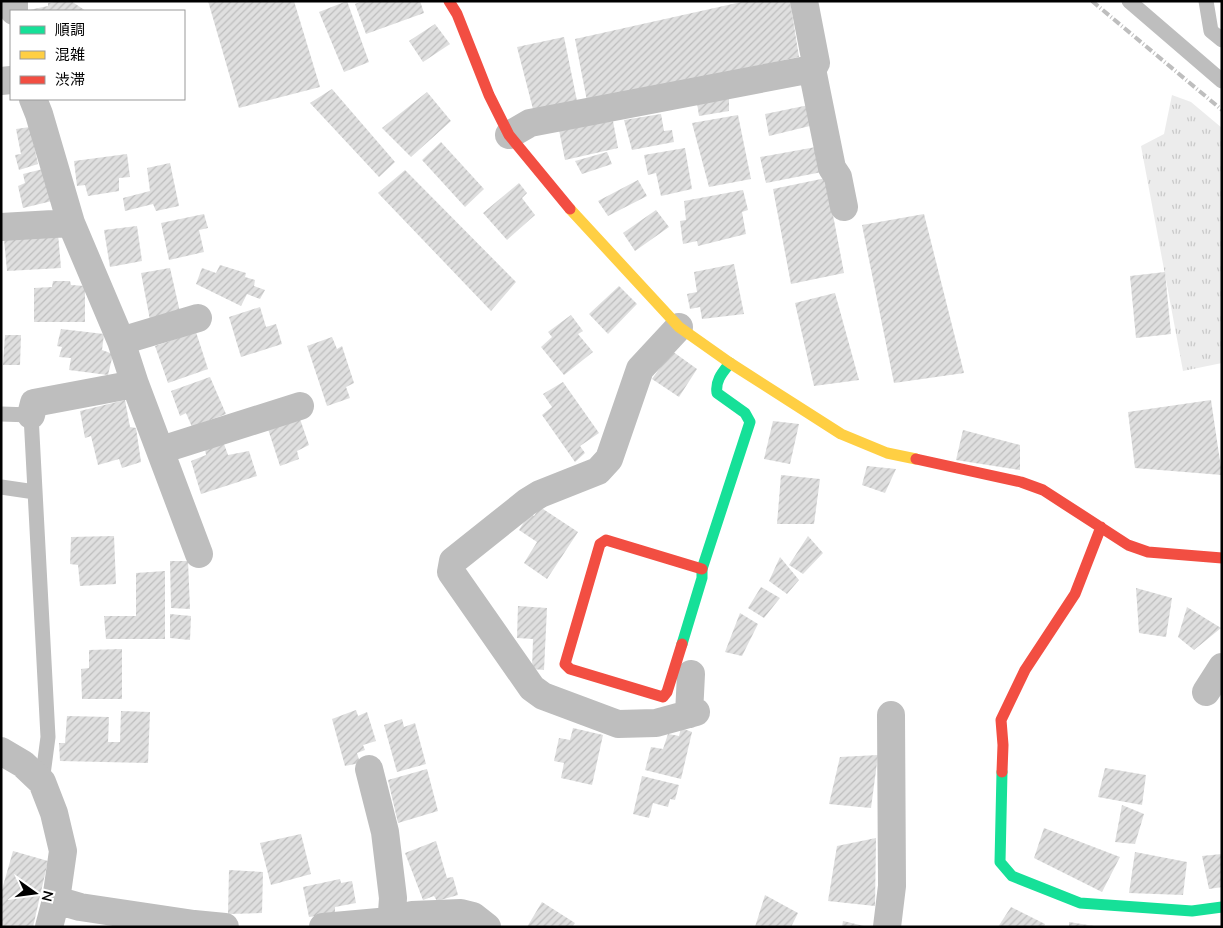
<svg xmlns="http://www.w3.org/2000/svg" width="1223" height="928" font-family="Mulish,'Noto Sans JP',sans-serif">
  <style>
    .grass { fill: url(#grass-tufts) }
    .building { fill: url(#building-hatch) }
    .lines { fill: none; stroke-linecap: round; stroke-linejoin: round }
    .lane { stroke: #bebebe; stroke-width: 15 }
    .street { stroke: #bebebe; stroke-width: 28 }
    .fast { stroke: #16e098; stroke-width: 11 }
    .slow { stroke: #ffcf43; stroke-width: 11 }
    .jam { stroke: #f24e42; stroke-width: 11 }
    .rail { stroke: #bebebe; stroke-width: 4; stroke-dasharray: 8 2.5 1 2.5; stroke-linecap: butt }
  </style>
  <defs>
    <pattern id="grass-tufts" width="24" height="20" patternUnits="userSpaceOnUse" patternTransform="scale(1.25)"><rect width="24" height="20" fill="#ececec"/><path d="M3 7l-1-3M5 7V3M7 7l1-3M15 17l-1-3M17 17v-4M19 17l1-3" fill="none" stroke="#c9c9c9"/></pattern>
    <pattern id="building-hatch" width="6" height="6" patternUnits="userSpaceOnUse" patternTransform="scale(1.25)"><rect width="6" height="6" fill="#dfdfdf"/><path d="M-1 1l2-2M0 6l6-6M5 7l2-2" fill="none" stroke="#bebebe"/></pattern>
  </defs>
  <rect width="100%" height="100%" fill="#fff"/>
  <path class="grass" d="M1172,95L1191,102L1222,128V363L1183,371L1141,146L1164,134Z"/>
  <path class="building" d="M60,1H71L86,11H24L48,6V3Z
    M208,1H294L320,87L239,108Z
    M347,1L369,62L344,72L319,12Z
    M363,1H420L424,13L366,34L355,4Z
    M746,1H790L799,57L587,101L575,39Z
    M435,24L450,44L423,62L409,41Z
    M564,37L577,101L534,113L517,47Z
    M332,89L395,162L379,177L310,103Z
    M427,92L451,121L411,157L382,128Z
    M729,98V111L699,116L697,103Z
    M809,105L814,125L769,136L765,114Z
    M661,114L664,131L672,130L674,142L632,150L624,120Z
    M738,115L751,179L709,187L692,123Z
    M613,121L618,148L565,160L559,130Z
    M30,127L38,164L19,170L15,155L21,154L16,129Z
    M441,142L484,189L465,207L422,160Z
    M816,147L822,172L766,183L760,157Z
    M685,148L692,189L661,196L656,173L648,175L644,155Z
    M607,152L612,164L582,174L575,161Z
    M127,154L130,177L119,178V191L88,196L85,185L77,186L74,161Z
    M170,163L179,206L156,211L153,204L125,211L123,198L150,191L147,168Z
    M43,169L52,201L23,208L18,186L25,183L23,174Z
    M405,170L516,282L491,311L378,193Z
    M826,178L844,273L791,284L773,189Z
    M638,180L647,196L608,216L598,201Z
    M519,183L527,193L522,198L535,215L507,240L483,213Z
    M743,190L748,210L742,212L746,234L698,246L697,241L683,244L680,221L686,220L684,201Z
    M656,210L669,227L635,251L623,233Z
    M204,214L208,228L199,230L204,252L169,260L161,223Z
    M924,214L964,373L894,383L862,225Z
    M137,226L142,261L110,267L104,230Z
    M58,234L61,268L7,271L4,239Z
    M734,264L744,314L702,319L700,307L690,309L687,294L697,292L694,272Z
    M220,265L246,273L245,277L255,280L254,286L265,290L260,299L247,294L241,306L196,284L202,268L216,273Z
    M170,268L180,312L150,320L141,273Z
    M1165,272L1171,334L1136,338L1130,276Z
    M53,281H70L71,285L85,286V322H34V288L52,287Z
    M619,286L637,304L608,334L589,314Z
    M835,293L859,380L814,386L795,303Z
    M260,307L266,327L276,324L282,344L241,357L229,317Z
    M571,315L583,331L578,334L593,352L564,375L541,347L552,337L548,332Z
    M61,329L104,334L102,350L113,354L108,375L69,370L71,358L59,357L62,347L57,346Z
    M196,332L208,369L168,383L155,346Z
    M5,335H21L20,365H3Z
    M332,337L337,349L342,346L354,383L346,387L350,398L327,406L307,346Z
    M672,351L697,369L679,397L652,379Z
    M210,377L226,414L192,427L186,413L180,416L171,391Z
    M563,382L599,433L580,446L585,453L575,462L542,415L552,407L543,394Z
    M125,400L130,427L136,428L141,462L122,468L119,459L98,465L91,436L85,438L80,411Z
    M1211,400L1222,475L1135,468L1128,412Z
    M300,419L309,445L297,451L299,459L280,466L268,429Z
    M773,421L799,424L790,464L764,459Z
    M963,430L1020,445V470L956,460Z
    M224,444L228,455L249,451L257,476L201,494L191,461L206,455L205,449Z
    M867,466L896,469L885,493L862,485Z
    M781,475L820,479L814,524H777Z
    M540,507L578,532L547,579L524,563L537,542L519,530L530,513L534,516Z
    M114,536L116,584L80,586L78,565L70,564L71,537Z
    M808,536L823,553L803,574L789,565Z
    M780,557L799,580L787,594L769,581Z
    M170,561H188L190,609L171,608Z
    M165,571V639H106L104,616H136V573Z
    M761,587L780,598L764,618L748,608Z
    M1136,588L1172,598L1166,637L1139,633Z
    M518,606L547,608L544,670L532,669L533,639L517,638Z
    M1187,607L1221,628L1194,650L1178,637Z
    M740,613L758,624L742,656L725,652Z
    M170,614L191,616L190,640L170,638Z
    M122,649V699H82L81,669L89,668V650Z
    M356,710L358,716L367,712L376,741L363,745L365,750L357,753L360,763L345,766L332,719Z
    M121,711L150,712L148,763L60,761L59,743H65L67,716L109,717L108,742H120Z
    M402,719L404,727L415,723L426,764L397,772L384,725Z
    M573,728L603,735L592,785L561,778L564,763L554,761L559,738L570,740Z
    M681,728L692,732L681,779L645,770L651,747L663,749L668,734L679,736Z
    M878,755L871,808L829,804L840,757Z
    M1105,768L1146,775L1142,805L1098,797Z
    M427,769L438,811L398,823L388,780Z
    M642,776L679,785L675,800L670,799L668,807L653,803L649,818L633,814Z
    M1122,805L1144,814L1135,844L1115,842Z
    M1044,828L1120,857L1102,892L1034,858Z
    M301,834L311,874L271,885L260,843Z
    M876,838L875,906L828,901L837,846Z
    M436,841L447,878L453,877L458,895L437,901L434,896L423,900L405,853Z
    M13,851L48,861L33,927H1V893Z
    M1135,852L1187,862L1183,895L1129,893Z
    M1222,854V887L1209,889L1202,856Z
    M229,870L263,872L262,913L228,914Z
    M340,879L341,883L352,881L356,903L335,907V913L309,917L303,887Z
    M765,895L798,913L791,927H755Z
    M542,902L575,923L572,927H527Z
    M1011,907L1045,924L1044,927H998Z
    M843,921L864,926V927H842Z
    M1069,922L1094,926V927H1069Z"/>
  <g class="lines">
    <path class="lane" d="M1129,1L1222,81
      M1206,1L1211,31L1222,40
      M1,414L31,415L48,737L42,782
      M1,487L35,492"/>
    <path class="street" d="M14,1V11
      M812,69L832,168L838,177L844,207
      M1,81L11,80
      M33,99L39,114L71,223L121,341L135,384L199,554
      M509,135L530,123L812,69L816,63L804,1
      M1,227L71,223
      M679,327L640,369L609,459L598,471L540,494L527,502L453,561L451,572L532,688L543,696L618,724L656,723L696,712
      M121,341L198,318
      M31,415L34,403L135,384
      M161,450L300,406
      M1206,692L1222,667
      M689,714L691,674
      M1,751L23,764L42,782L54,813L63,851L56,900L49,927
      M369,769L385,832L393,898L391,927
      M56,900L80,907L194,924L225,927
      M323,927L390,921L412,915L461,913L473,916L487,927
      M887,927L892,886L891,715"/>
    <path class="fast" d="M682,644L702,578V569L750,422L745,413L717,393C715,380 723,372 730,363
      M1002,772L1000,862L1012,876L1080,903L1192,911L1222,907"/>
    <path class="slow" d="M570,209L679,327L730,363L841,434L887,453L916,459"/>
    <path class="jam" d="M449,1L457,14L489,95L509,135L570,209
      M916,459L1021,482L1043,490L1128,545L1148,552L1222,558
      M682,644L667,692L663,697L570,669L565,664L600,544L606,540L702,569
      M1002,772L1003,745L1001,720L1025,670L1075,594L1101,527"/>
    <path class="rail" d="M1092,1L1222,110"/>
  </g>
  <rect width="1223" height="928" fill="none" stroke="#000000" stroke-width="5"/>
  <rect x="10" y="10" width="175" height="90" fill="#ffffff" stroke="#999999"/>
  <rect x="20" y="26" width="25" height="8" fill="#16e098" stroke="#999999"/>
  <text x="55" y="35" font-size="15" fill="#000000">順調</text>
  <rect x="20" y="51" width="25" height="8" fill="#ffcf43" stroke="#999999"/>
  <text x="55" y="60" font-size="15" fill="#000000">混雑</text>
  <rect x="20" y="76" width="25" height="8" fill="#f24e42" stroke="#999999"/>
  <text x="55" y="85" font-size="15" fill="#000000">渋滞</text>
  <g transform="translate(35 893) rotate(104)" stroke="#ffffff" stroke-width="4" paint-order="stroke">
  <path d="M0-4L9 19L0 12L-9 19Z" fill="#000000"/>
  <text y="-8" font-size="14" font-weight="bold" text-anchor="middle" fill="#000000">N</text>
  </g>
</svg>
